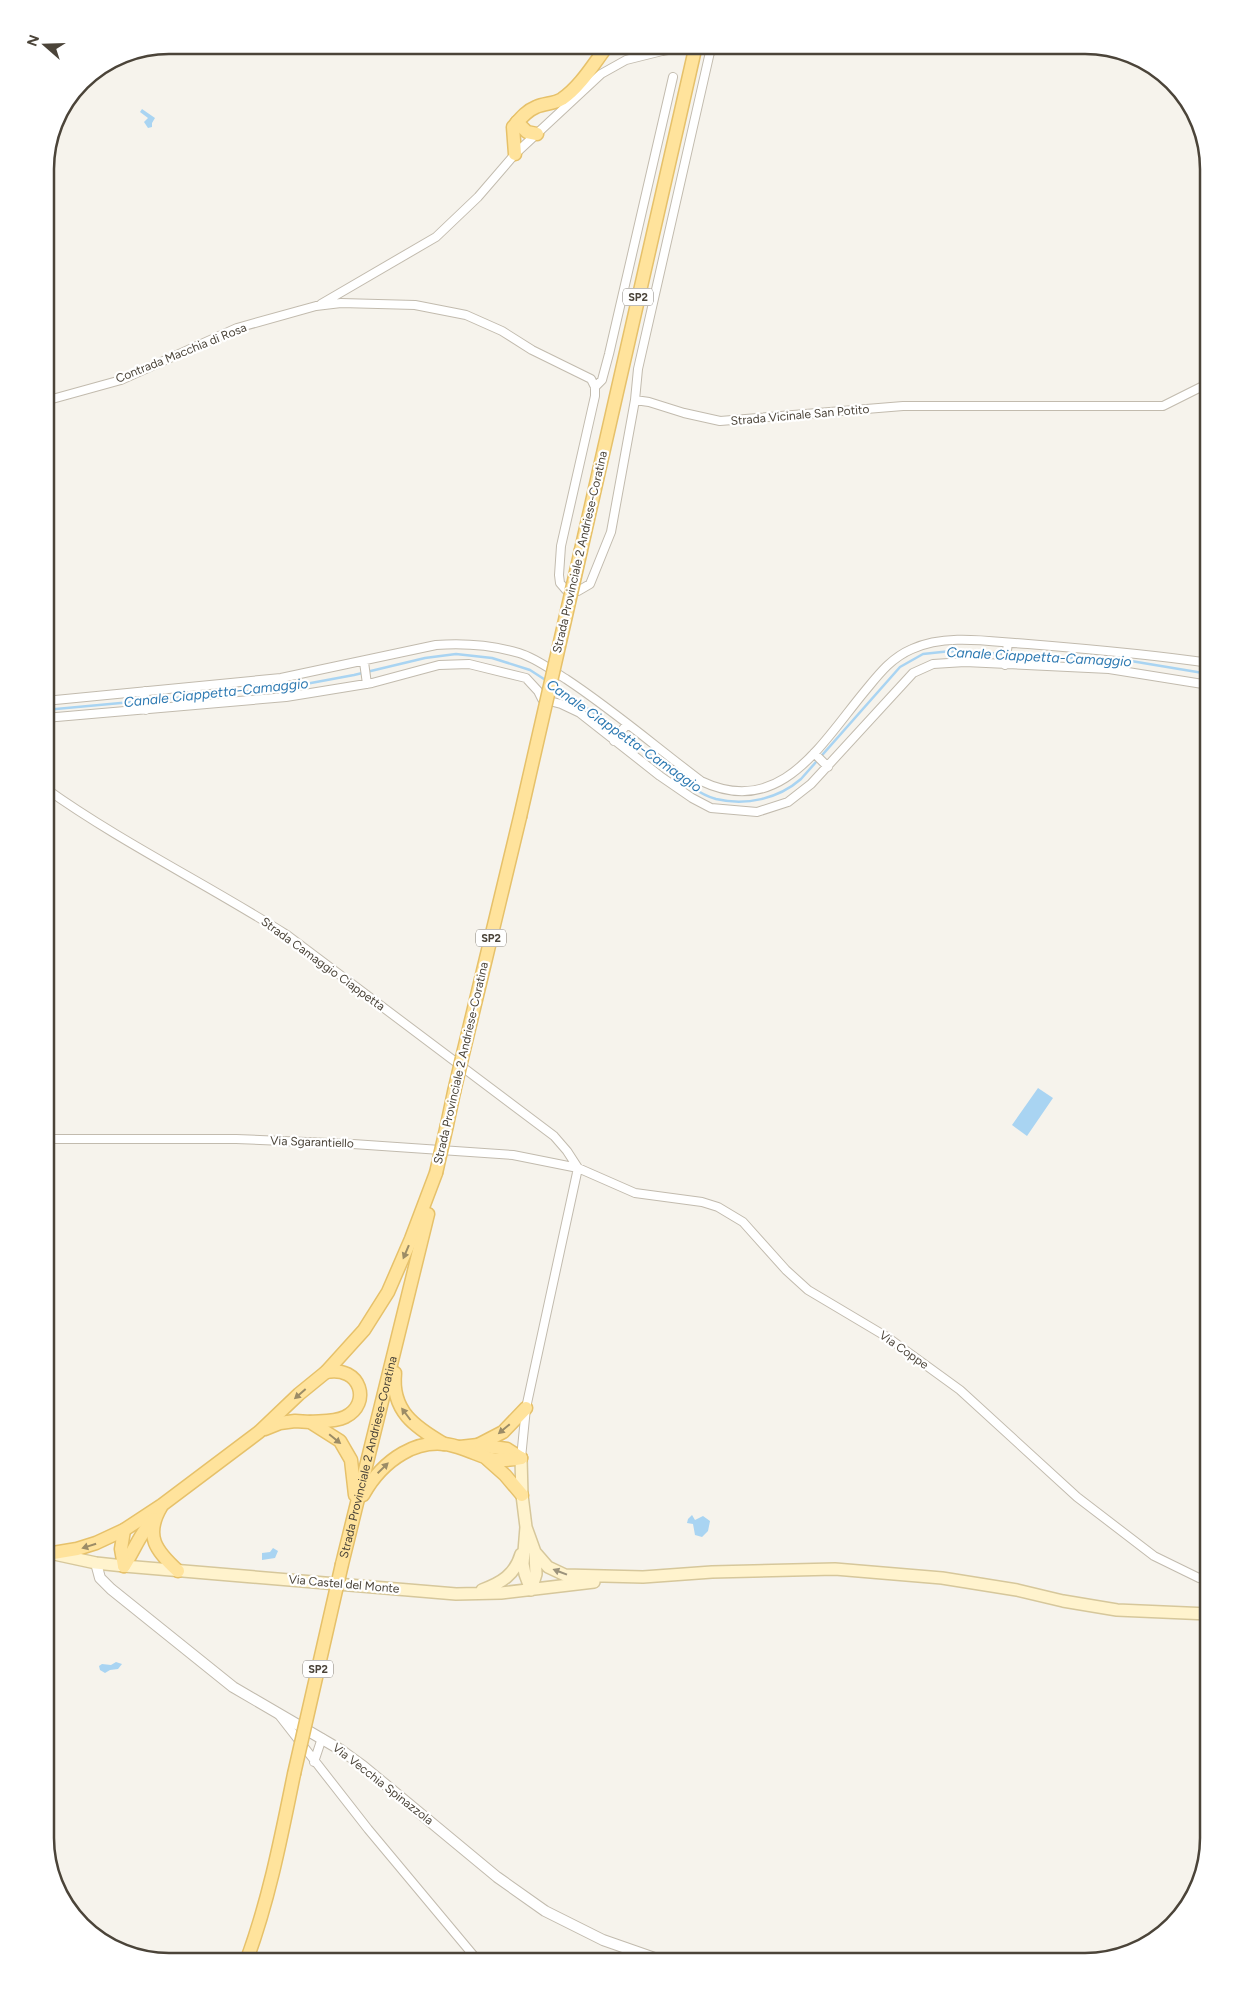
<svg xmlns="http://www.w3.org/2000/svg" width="1254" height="2007" font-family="Figtree,sans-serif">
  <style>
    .water { fill: #a9d4f2 }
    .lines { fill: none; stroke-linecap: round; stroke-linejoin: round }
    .stream { stroke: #a9d4f2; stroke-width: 2.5 }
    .minor-casing { stroke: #c2bbae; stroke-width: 10 }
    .tertiary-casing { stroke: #c2bbae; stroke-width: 12 }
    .secondary-casing { stroke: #d6c79b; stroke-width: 14 }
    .primary-casing { stroke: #e6c16a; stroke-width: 15 }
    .minor { stroke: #fff; stroke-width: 8 }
    .tertiary { stroke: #fff; stroke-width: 10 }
    .secondary { stroke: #fff3cd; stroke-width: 11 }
    .primary { stroke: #ffe39c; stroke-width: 12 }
    .minor-bridge-casing { stroke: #c2bbae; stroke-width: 10; stroke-linecap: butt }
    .primary-bridge-casing { stroke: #e6c16a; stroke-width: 15; stroke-linecap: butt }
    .minor-bridge { stroke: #fff; stroke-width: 8 }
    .primary-bridge { stroke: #ffe39c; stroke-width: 12 }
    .oneway { fill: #9c8c66 }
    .oneway2 { fill: #9c937c }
    .labels { text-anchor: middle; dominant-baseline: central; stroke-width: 4.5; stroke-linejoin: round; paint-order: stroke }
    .shield { fill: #fff; stroke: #817c74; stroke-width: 1 }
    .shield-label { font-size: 11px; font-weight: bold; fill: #4b4439 }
    .street-label { font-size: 12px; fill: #4b4439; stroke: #fff }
    .water-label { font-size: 14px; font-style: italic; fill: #2e7ab2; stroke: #fff }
    .rim { fill: none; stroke: #4b4439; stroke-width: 2.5 }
  </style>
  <rect width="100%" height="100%" fill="#f6f3ec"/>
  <path class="water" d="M142,109L155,118L152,123V127L148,128L144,122L148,118L140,112Z
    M1038,1088L1053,1098L1027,1136L1012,1125Z
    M692,1515L695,1520L703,1516L710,1521L708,1531L702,1537L695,1535L693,1524L687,1523L688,1519Z
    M273,1548L278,1551L275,1558L262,1560V1553L270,1552Z
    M116,1662L122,1664L118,1669L110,1670L105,1673L100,1670L99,1666L102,1664L111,1665Z"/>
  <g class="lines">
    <path class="stream" d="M554,686C589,708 622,733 656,759C673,772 694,793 716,799C746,806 778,799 801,779L900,667L923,654L951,651L1131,661L1209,674
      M45,710L284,688L354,675L425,658L456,654L492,658L530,670L547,681"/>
    <defs>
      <path id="minor" d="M737,45C756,49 765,54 784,45
        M321,304L436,237L478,197L515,154L601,74L626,60L662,51
        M595,387L602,380L609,354L673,77
        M635,400L638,369L710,52L720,47L729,45
        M45,401L121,380L237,328L316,306L341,303L415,305L466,315L502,331L532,350L591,379L595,387V396L561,546L559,575L560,583L566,590L578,591L590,584L611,532L635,400L649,402L684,413L720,421L903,406H1163L1209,383
        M364,662L367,684
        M1005,665L1008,643
        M145,691L146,710
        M45,701L281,678L436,645C463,643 492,645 519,653C536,658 551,670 566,679C613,710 656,747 701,781C780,819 821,744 865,691C879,674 891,658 912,649C947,633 992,642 1028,644C1089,649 1149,654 1209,663
        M45,718L286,697L372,683L439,665L469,664L526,678L538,691L542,699L561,704L580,713L660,776L692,798L711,808L757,812L788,802L811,784L913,673L933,664L965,662L1109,669L1209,685
        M614,741L627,724
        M814,753L828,767
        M45,788C122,843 207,884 287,935L554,1136L567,1151L578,1168
        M45,1139H236L353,1144L513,1155L578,1168L635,1193L702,1202L718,1207L743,1222L786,1270L808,1290L887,1337L960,1390L1077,1497L1154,1556L1199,1578L1209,1580
        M521,1458L526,1408L578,1168
        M279,1715L368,1829L479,1962
        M314,1762L322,1738"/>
      <path id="tertiary" d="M96,1563L100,1578L111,1589L233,1687L341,1750L363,1766L497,1877L545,1911L603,1940L666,1962"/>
      <path id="secondary" d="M521,1458L522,1495L526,1527L523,1564L525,1574L531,1590
        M526,1527L535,1552L548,1567L565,1575L643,1577L712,1572L835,1569L942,1578L1017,1590L1063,1601L1117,1610L1209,1614
        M45,1552L96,1563L124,1566L456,1594L501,1593L594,1582
        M482,1590C501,1583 515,1575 521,1554
        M531,1590L536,1574L535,1552"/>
      <g id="primary">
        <path d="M517,122L527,132L537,134"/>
        <path d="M515,154L513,127C520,119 526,111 536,107C545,103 554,104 562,99C581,86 594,63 608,45"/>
        <path d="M581,550L696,45"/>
        <path d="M462,1058L520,817"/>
        <path d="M447,1125L454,1092"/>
        <path d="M395,1373C391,1411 415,1427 444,1444"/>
        <path d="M310,1422C320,1421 335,1422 345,1417C372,1404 361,1365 326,1372"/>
        <path d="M265,1429L280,1423L295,1421L310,1422L340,1441L351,1460L355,1495"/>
        <path d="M478,1445L503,1432L526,1408"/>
        <path d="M460,1447L478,1445L507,1449L521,1458"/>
        <path d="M487,1459L505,1475L522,1495"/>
        <path d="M363,1495C382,1461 418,1434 458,1447C486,1456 489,1464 521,1458"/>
        <path d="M161,1507C144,1536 156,1551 178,1571"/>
        <path d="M53,1553L77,1549L96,1543L124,1530L162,1505L259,1432L299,1394L326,1372L364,1330L388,1292L411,1239L436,1173"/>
        <path id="s1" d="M342,1564L428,1214"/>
        <path d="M124,1566C134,1551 141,1531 154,1519"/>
        <path d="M124,1566L121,1549L124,1530"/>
        <path d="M246,1962C269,1900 281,1838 294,1774"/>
      </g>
    </defs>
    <use href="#minor" class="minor-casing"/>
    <use href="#tertiary" class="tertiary-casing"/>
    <use href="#secondary" class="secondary-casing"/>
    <use href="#primary" class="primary-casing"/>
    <use href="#minor" class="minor"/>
    <use href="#tertiary" class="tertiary"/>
    <use href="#secondary" class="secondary"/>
    <use href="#primary" class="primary"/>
    <defs>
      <path id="minor-bridge" d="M662,51L696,45"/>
      <path id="primary-bridge" d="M520,817L581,550
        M454,1092L462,1058
        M436,1173L447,1125
        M294,1774L342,1564"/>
    </defs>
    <use href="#minor-bridge" class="minor-bridge-casing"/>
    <use href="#primary-bridge" class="primary-bridge-casing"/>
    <use href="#minor-bridge" class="minor-bridge"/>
    <use href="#primary-bridge" class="primary-bridge"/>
  </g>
  <defs><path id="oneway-solid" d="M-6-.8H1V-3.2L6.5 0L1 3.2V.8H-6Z" transform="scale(1.25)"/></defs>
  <g class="oneway">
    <use href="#oneway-solid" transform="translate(406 1252) rotate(113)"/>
    <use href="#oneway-solid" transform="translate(300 1394) rotate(139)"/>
    <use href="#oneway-solid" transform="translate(406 1414) rotate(-127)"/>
    <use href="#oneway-solid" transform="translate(504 1429) rotate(140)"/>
    <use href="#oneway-solid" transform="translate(335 1439) rotate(39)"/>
    <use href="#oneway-solid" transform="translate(383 1468) rotate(-44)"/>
    <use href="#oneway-solid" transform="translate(89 1546) rotate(162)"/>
  </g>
  <use class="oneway2" href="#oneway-solid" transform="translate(560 1572) rotate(-159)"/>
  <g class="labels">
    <g class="shield">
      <rect x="623" y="288.5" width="30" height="17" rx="4"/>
      <rect x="476" y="929.5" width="30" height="17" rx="4"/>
      <rect x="303" y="1660.5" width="30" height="17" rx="4"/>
    </g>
    <g class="shield-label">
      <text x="638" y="297">SP2</text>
      <text x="491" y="938">SP2</text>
      <text x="318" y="1669">SP2</text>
    </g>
    <g class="street-label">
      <text transform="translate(181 353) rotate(-22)">Contrada Macchia di Rosa</text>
      <text transform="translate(800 415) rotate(-5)">Strada Vicinale San Potito</text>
      <text transform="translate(580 552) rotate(-77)">Strada Provinciale 2 Andriese-Coratina</text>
      <text transform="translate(323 964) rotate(36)">Strada Camaggio Ciappetta</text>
      <text transform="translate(461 1063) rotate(-77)">Strada Provinciale 2 Andriese-Coratina</text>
      <text transform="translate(312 1142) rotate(2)">Via Sgarantiello</text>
      <text transform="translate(904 1350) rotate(35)">Via Coppe</text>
      <text stroke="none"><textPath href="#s1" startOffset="110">Strada Provinciale 2 Andriese-Coratina</textPath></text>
      <text transform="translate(344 1584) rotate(5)">Via Castel del Monte</text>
      <text transform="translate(383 1784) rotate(38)">Via Vecchia Spinazzola</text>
    </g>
    <g class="water-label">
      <text transform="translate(1039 657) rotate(3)">Canale Ciappetta-Camaggio</text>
      <text transform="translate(216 693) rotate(-6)">Canale Ciappetta-Camaggio</text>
      <text transform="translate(624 736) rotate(35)">Canale Ciappetta-Camaggio</text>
    </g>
  </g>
  <path d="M0 0H1254V2007H0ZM169 54H1085A115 115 0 0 1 1200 169V1838A115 115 0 0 1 1085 1953H169A115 115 0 0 1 54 1838V169A115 115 0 0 1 169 54Z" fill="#fff" fill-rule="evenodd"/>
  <path class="rim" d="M169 54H1085A115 115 0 0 1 1200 169V1838A115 115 0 0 1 1085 1953H169A115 115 0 0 1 54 1838V169A115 115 0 0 1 169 54Z"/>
  <g transform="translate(45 45) rotate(290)" stroke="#ffffff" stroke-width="4" paint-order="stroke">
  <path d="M0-4L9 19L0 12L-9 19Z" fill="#4b4439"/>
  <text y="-8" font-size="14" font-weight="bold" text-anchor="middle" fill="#4b4439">N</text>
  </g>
</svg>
